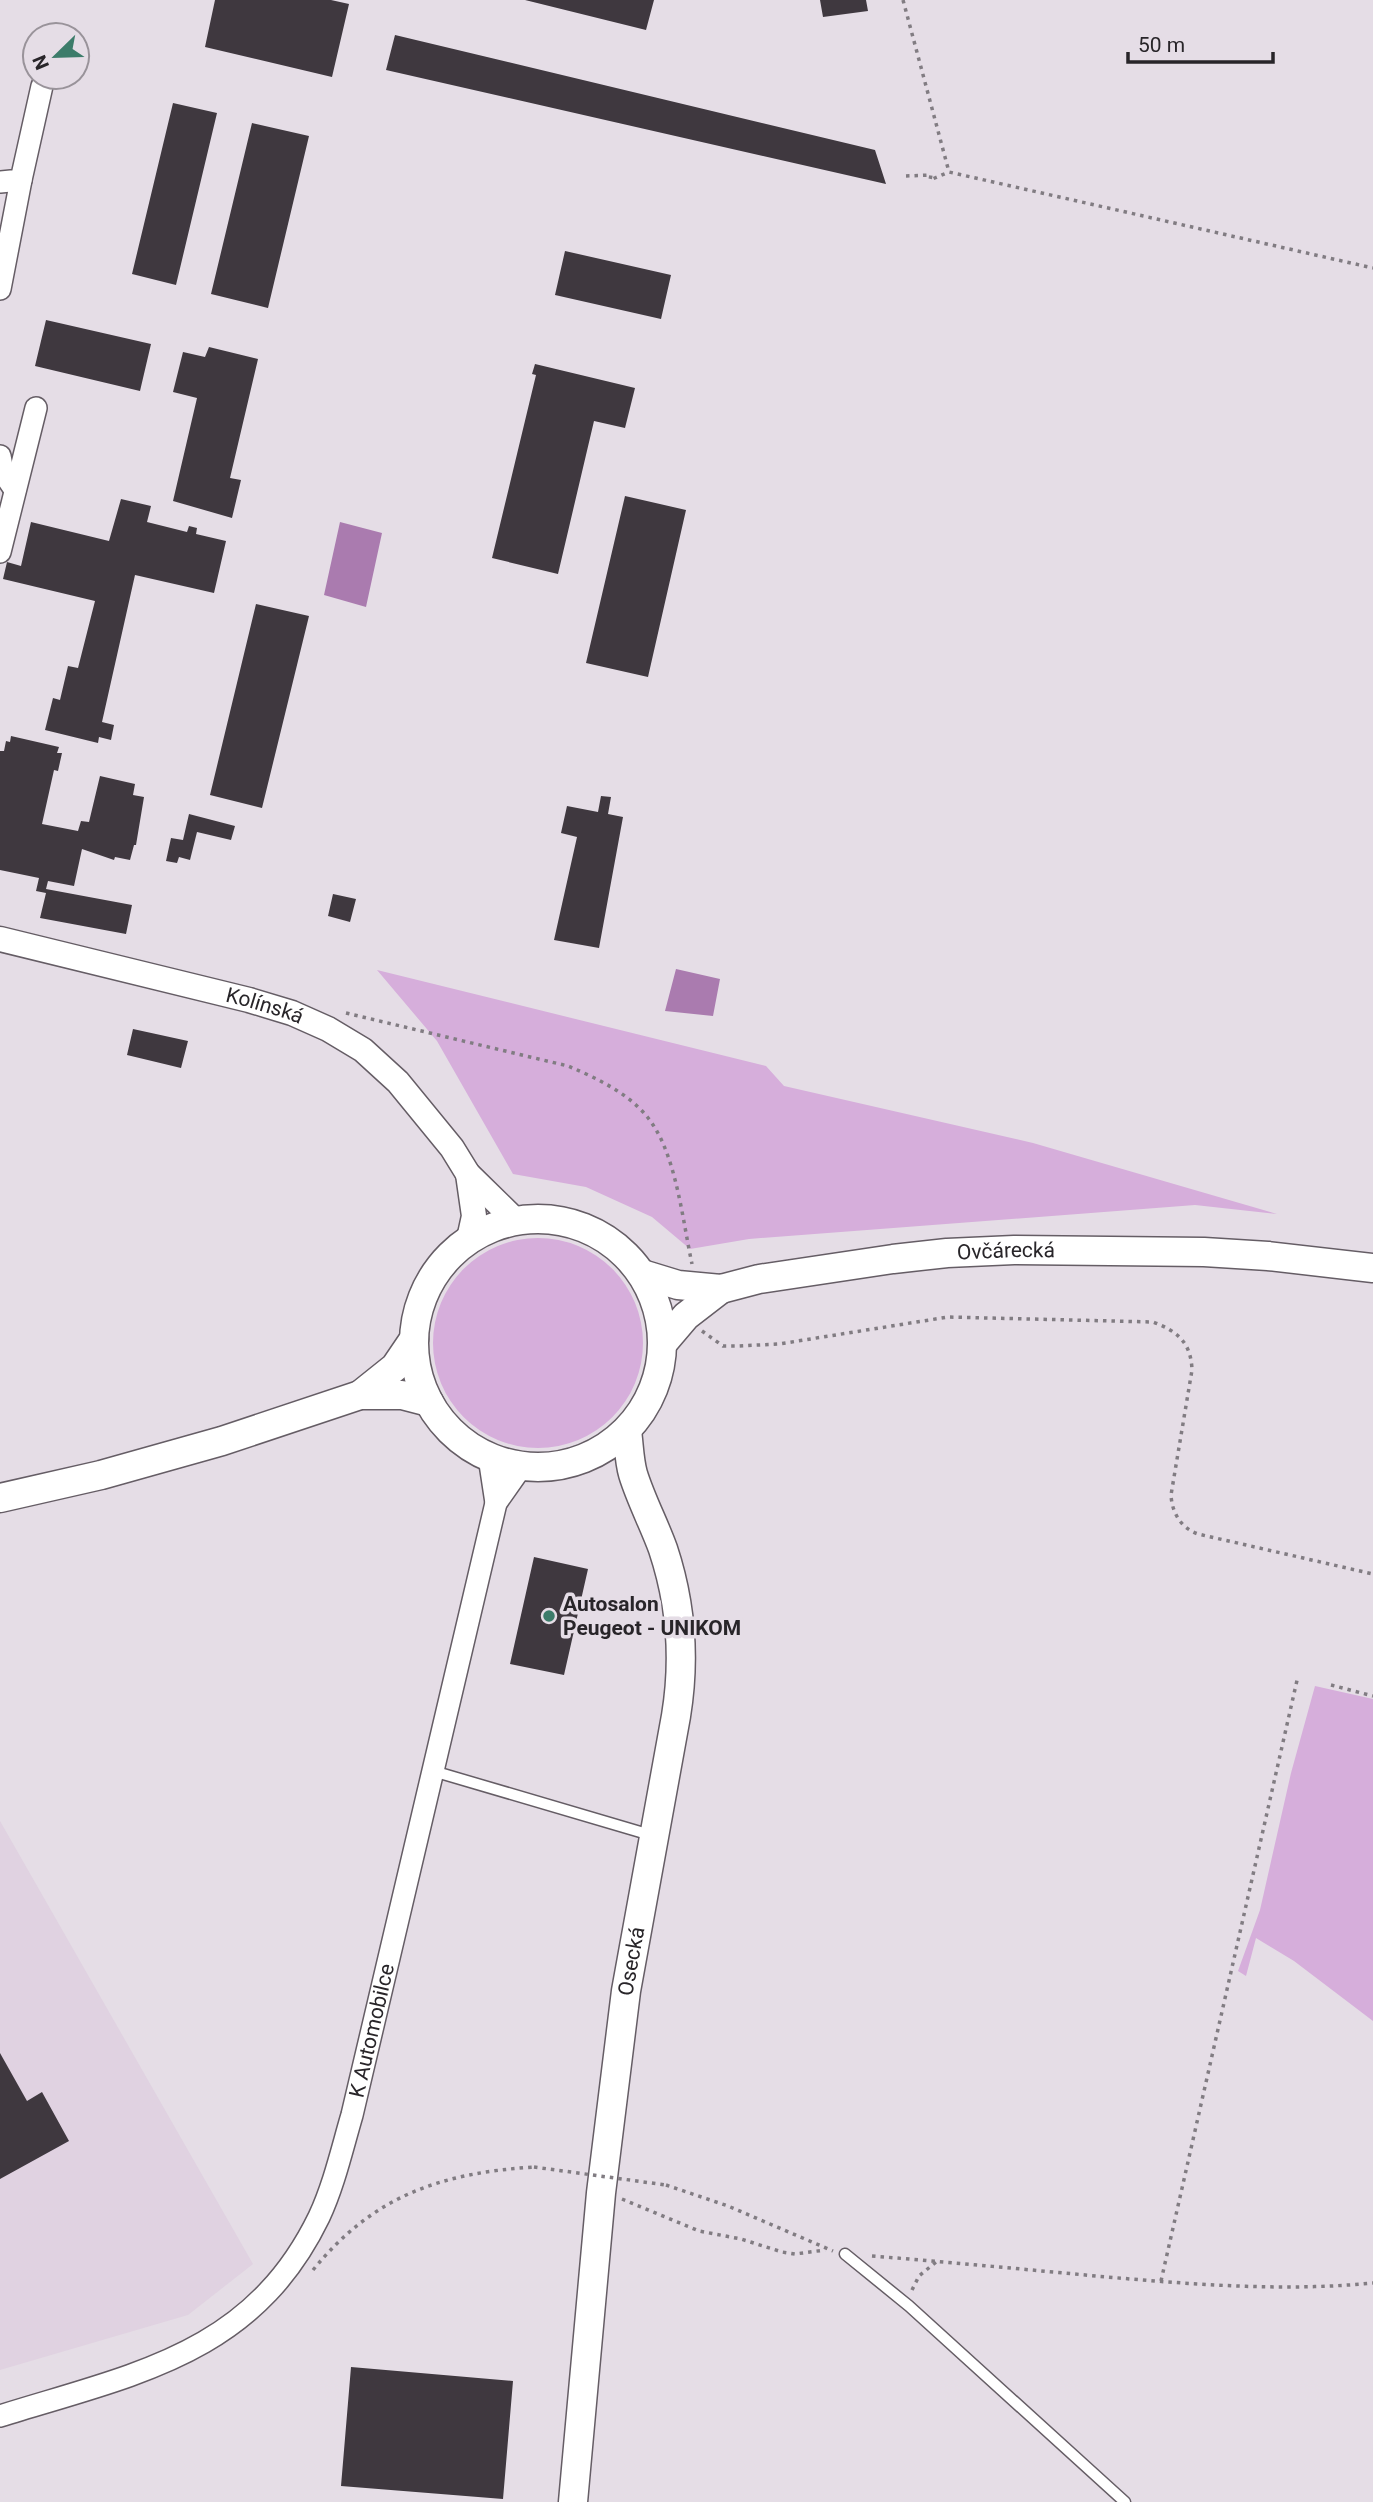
<svg xmlns="http://www.w3.org/2000/svg" width="1373" height="2502" font-family="Roboto,sans-serif">
  <style>
    .built { fill: #e0d2e1 }
    .green { fill: #d6aedb }
    .water { fill: #aa7baf }
    .building { fill: #3f383f }
    .lines { fill: none; stroke-linecap: round; stroke-linejoin: round }
    .service-casing { stroke: #655d65; stroke-width: 13 }
    .minor-casing { stroke: #655d65; stroke-width: 24 }
    .tertiary-casing { stroke: #655d65; stroke-width: 27 }
    .secondary-casing { stroke: #655d65; stroke-width: 31 }
    .path { stroke: #817c82; stroke-width: 3.5; stroke-dasharray: 3.5 5; stroke-linecap: butt }
    .service { stroke: #fff; stroke-width: 10 }
    .minor { stroke: #fff; stroke-width: 21 }
    .tertiary { stroke: #fff; stroke-width: 24 }
    .secondary { stroke: #fff; stroke-width: 28 }
    .path-bridge { stroke: #817c82; stroke-width: 3.5; stroke-dasharray: 3.5 5; stroke-linecap: butt }
    .poi-dot { fill: #3c7c6a; stroke: #e5dde6; stroke-width: 2.5 }
    .labels { text-anchor: middle; dominant-baseline: central; stroke-width: 7; stroke-linejoin: round; paint-order: stroke }
    .street-label { font-size: 21px; fill: #282529; stroke: #e5dde6 }
    .poi-label { font-size: 21px; font-weight: bold; fill: #282529; stroke: #e5dde6; text-anchor: start }
  </style>
  <rect width="100%" height="100%" fill="#e5dde6"/>
  <path class="built" d="M0,1821L253,2264L188,2315L0,2370Z"/>
  <path class="green" d="M377,970L766,1066L784,1086L1033,1143L1277,1214L1195,1205L749,1239L690,1249L652,1217L586,1187L513,1174L437,1041Z
    M433 1343a105 105 0 1 1 210 0a105 105 0 1 1-210 0Z
    M1315,1686L1373,1699V2021L1294,1961L1256,1938L1246,1976L1238,1971L1260,1910L1291,1773Z"/>
  <path class="water" d="M340,522L382,533L366,607L324,595Z
    M676,969L720,979L713,1016L665,1011Z"/>
  <path class="building" d="M215,0H331L349,4L332,77L205,47Z
    M525,0H654L646,30Z
    M820,0H866L868,11L823,17Z
    M395,35L875,150L886,184L386,70Z
    M173,103L217,113L176,285L132,274Z
    M252,123L309,136L268,308L211,294Z
    M565,251L671,275L661,319L555,295Z
    M46,320L151,344L140,391L35,366Z
    M209,347L258,359L230,478L241,480L232,518L173,501L197,398L173,392L183,352L205,357Z
    M535,364L635,388L625,428L594,421L558,574L492,558L536,375L532,374Z
    M625,496L686,510L648,677L586,663Z
    M121,499L151,506L147,522L187,532L189,526L197,528L196,534L226,541L214,593L135,575L102,722L114,725L111,740L99,737L98,743L45,730L53,698L60,700L68,666L78,668L95,601L3,579L7,562L21,566L31,522L109,541Z
    M256,604L309,616L262,808L210,795Z
    M11,736L59,747L57,753H62L58,771L54,770L42,824L78,831L81,821L89,822L100,776L135,784L133,795L144,797L136,845H134L130,860L115,857L114,860L82,849L74,886L48,881L46,889L132,905L126,934L40,918L46,893L36,891L39,878L0,870V751H4L6,741L10,742Z
    M601,796L611,797L608,814L623,817L599,948L554,940L577,837L561,833L567,806L598,812Z
    M189,814L235,826L231,840L197,832L190,860L179,857L177,863L166,861L171,838L183,840Z
    M333,894L356,899L350,922L328,916Z
    M133,1029L188,1041L181,1068L127,1055Z
    M534,1557L588,1569L564,1675L510,1664Z
    M0,2053L27,2101L42,2092L69,2141L0,2179Z
    M351,2367L513,2381L503,2499L341,2486Z"/>
  <g class="lines">
    <defs>
      <path id="service" d="M433,1771L654,1836
        M845,2254L909,2306L1125,2502"/>
      <g id="minor">
        <path d="M0,182L21,180L42,86"/>
        <path d="M0,289L21,180"/>
        <path d="M0,456L3,472L15,490"/>
        <path d="M0,552L36,408"/>
        <path d="M489,1457L496,1503"/>
        <path id="s1" d="M0,2416C134,2374 252,2355 319,2217C334,2185 342,2149 352,2115L496,1503L522,1466"/>
      </g>
      <g id="tertiary">
        <path id="s2" d="M0,939L249,1000L292,1013L328,1029L363,1050L398,1082L452,1148L468,1174L515,1220"/>
        <path d="M468,1174L474,1216L469,1239"/>
      </g>
      <g id="secondary">
        <circle cx="538" cy="1343" r="124"/>
        <path id="s3" d="M642,1274L678,1285L721,1289L759,1279L893,1259L947,1253L1014,1250L1204,1252L1268,1256L1373,1268"/>
        <path d="M663,1343L686,1316L721,1289"/>
        <path d="M360,1395L395,1367L414,1339"/>
        <path d="M0,1498L101,1475L222,1441L360,1395H402L429,1402"/>
        <path id="s4" d="M573,2502L601,2193L626,1991L676,1716C685,1661 681,1603 663,1549C654,1524 641,1500 633,1474C629,1460 629,1445 627,1431"/>
      </g>
    </defs>
    <use href="#service" class="service-casing"/>
    <use href="#minor" class="minor-casing"/>
    <use href="#tertiary" class="tertiary-casing"/>
    <use href="#secondary" class="secondary-casing"/>
    <path class="path" d="M903,0L949,172L1373,268
      M906,176L931,175L930,180L949,172
      M346,1013L568,1066C599,1079 637,1097 655,1128C677,1164 683,1222 692,1264
      M702,1331L723,1346H739L779,1344L948,1317L1153,1322C1177,1331 1191,1342 1192,1370L1171,1495C1172,1513 1181,1528 1198,1534L1373,1574
      M1331,1685L1373,1696
      M666,2185L728,2206L833,2251
      M622,2199L699,2231L741,2239L782,2252L795,2254L825,2250
      M872,2256C947,2262 1021,2269 1096,2276C1187,2284 1281,2292 1373,2283
      M313,2270C373,2196 440,2173 534,2167
      M1161,2281L1298,1676
      M912,2290L919,2276L936,2262"/>
    <use href="#service" class="service"/>
    <use href="#minor" class="minor"/>
    <use href="#tertiary" class="tertiary"/>
    <use href="#secondary" class="secondary"/>
    <path class="path-bridge" d="M534,2167L666,2185"/>
  </g>
  <circle class="poi-dot" cx="549" cy="1616" r="7"/>
  <g class="labels">
    <g class="street-label">
      <text stroke="none"><textPath href="#s2" startOffset="273">Kolínská</textPath></text>
      <text stroke="none"><textPath href="#s3" startOffset="369">Ovčárecká</textPath></text>
      <text stroke="none"><textPath href="#s4" startOffset="544">Osecká</textPath></text>
      <text stroke="none"><textPath href="#s1" startOffset="584">K Automobilce</textPath></text>
    </g>
    <g class="poi-label">
      <text x="563" y="1604">Autosalon<tspan x="563" dy="24">Peugeot - UNIKOM</tspan></text>
    </g>
  </g>
  <g transform="translate(56 56) rotate(247)"><circle r="33" fill="#e5dde6" stroke="#99939a" stroke-width="2"/>
  <path d="M0-5L12 26L0 18L-12 26Z" fill="#3c7c6a"/>
  <text y="-10" font-size="19" font-weight="bold" text-anchor="middle" fill="#282529">N</text>
  </g>
  <path d="M1128 52v10h145v-10" fill="none" stroke="#282529" stroke-width="3.5"/>
  <text x="1138" y="52" font-size="21" fill="#282529" stroke="#e5dde6" stroke-width="5" paint-order="stroke">50 m</text>
</svg>
